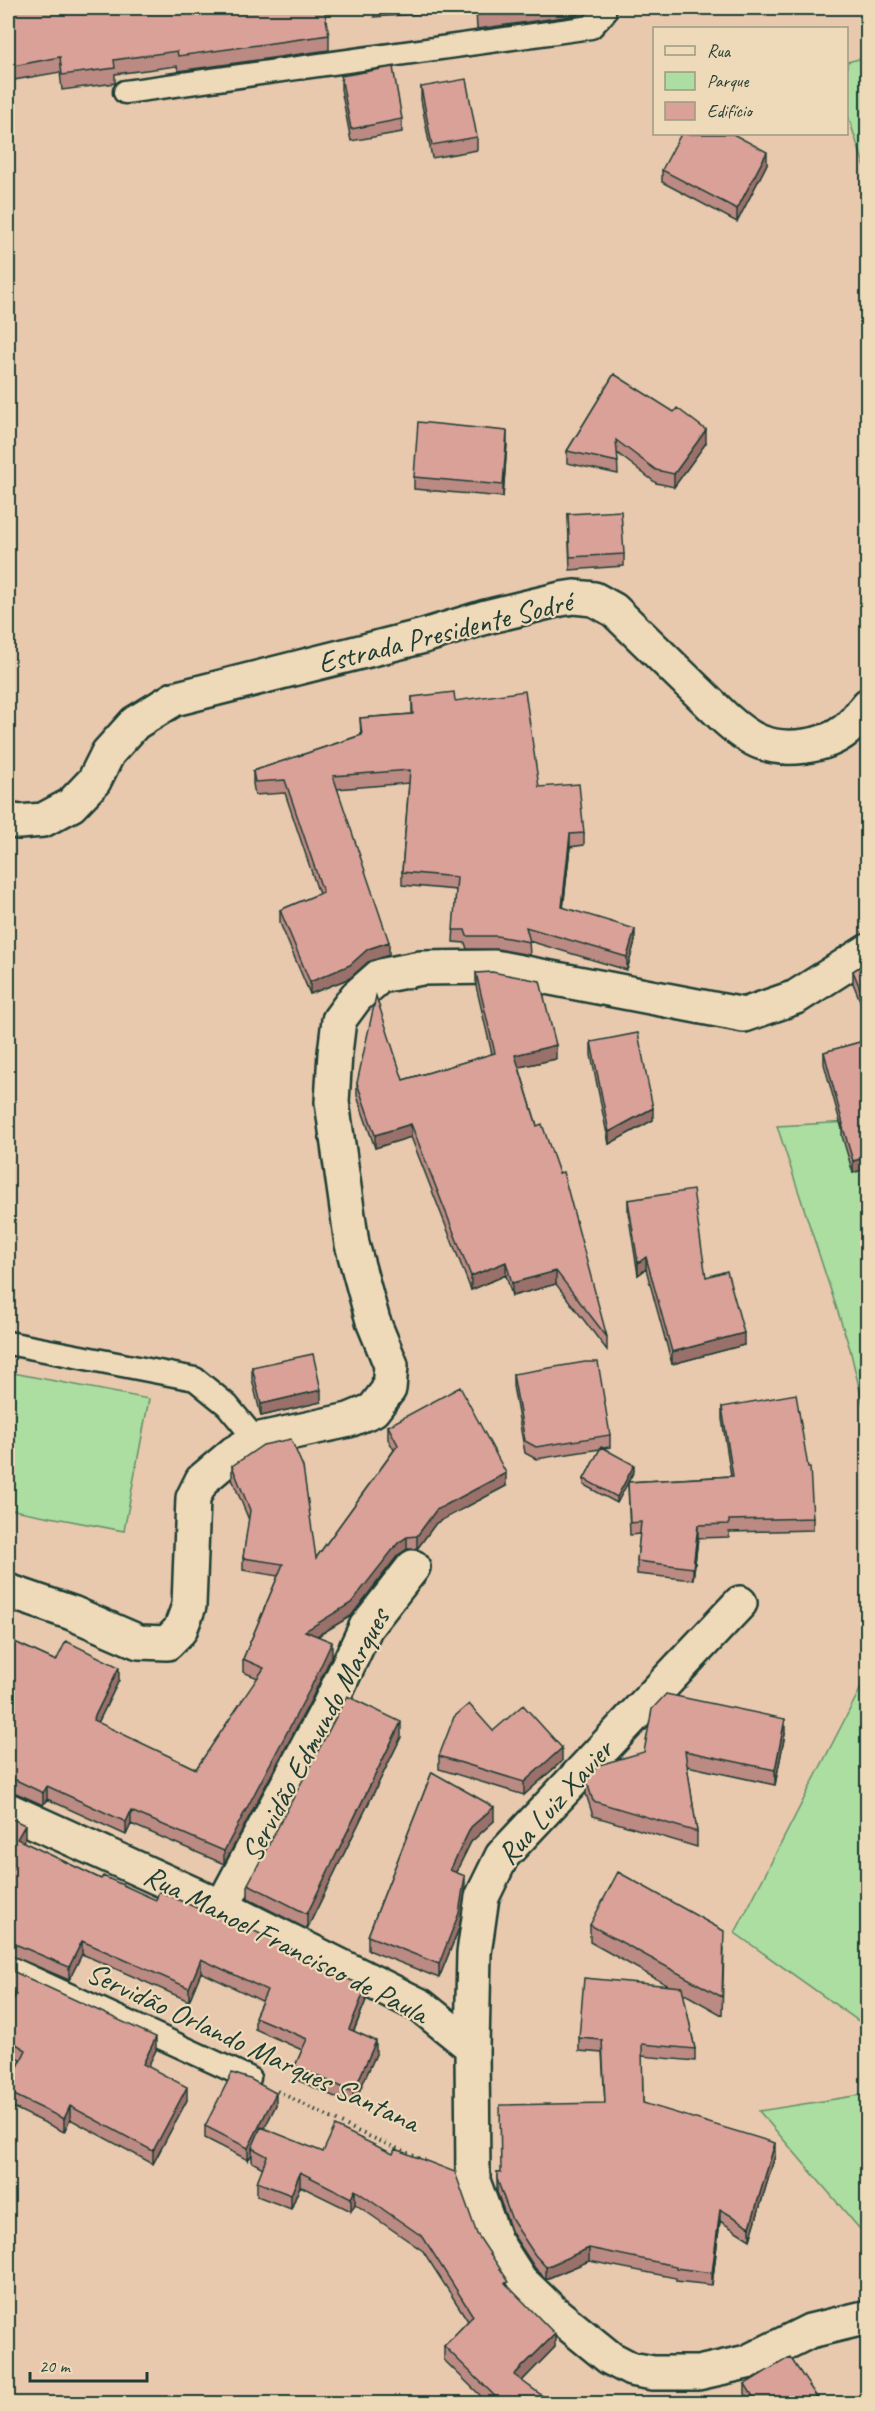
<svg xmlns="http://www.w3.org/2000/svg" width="875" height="2411" font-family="Caveat,sans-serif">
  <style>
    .green { fill: #abdea0; stroke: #658e6a; stroke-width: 1.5 }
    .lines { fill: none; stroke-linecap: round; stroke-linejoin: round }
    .lane-casing { stroke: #1f3d34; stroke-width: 27 }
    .street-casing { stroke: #1f3d34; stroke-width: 38 }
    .secondary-casing { stroke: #1f3d34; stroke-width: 38 }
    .path { stroke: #1f3d34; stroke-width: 4; stroke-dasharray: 1.5 4.5; stroke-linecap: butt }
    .lane { stroke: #eedab8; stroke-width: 22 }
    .street { stroke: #eedab8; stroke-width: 33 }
    .secondary { stroke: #eedab8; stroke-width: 33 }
    .wall { fill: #bb8a83; stroke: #1f3d34; stroke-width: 1.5 }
    .shaded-wall { fill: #99716a; stroke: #1f3d34; stroke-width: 1.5 }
    .building { fill: #daa198; stroke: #1f3d34; stroke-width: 1.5 }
    .labels { text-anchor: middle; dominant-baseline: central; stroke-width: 4.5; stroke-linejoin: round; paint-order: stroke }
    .street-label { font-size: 30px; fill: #1f3d34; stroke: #eedab8 }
  </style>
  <rect width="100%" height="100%" fill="#e8c9ae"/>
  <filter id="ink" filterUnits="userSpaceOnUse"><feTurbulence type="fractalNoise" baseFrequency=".0167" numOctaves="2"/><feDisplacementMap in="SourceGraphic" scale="12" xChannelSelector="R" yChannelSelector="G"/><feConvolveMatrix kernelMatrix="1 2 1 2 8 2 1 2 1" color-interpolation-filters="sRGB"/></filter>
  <g filter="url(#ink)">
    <path class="green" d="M867,57H868L867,174L847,113V62Z
      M867,1121V1421L850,1349L777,1126Z
      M8,1372L149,1399L124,1531L8,1509Z
      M867,1676V2027L735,1933Z
      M867,2094V2228H859L759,2111Z"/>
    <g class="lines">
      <defs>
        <path id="lane" d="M125,92L591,27L604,13L603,8
          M8,1343L195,1379L227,1405L256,1440
          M8,1967L249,2078"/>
        <path id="street" d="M8,820L19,822L43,820L71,805L94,781L108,753L135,723L174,699L424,636L486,617L561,599L574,597L594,599L614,610L725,718C736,728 747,737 760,742C785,752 825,747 846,730C854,724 861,713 868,705
          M222,1907L328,1708L366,1627L413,1567
          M472,2047L474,1953L482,1897L502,1856L740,1603"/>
        <path id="secondary" d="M8,1591L72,1613L139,1642L167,1643L180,1630L189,1606L193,1498L202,1480L234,1453L256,1440L349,1420L373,1410L389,1389L391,1365L373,1321L352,1244L332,1102L335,1053L339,1020L356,997L380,976L421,968L494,967L744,1015L796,997L868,951
          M8,1810L222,1907L421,2006L472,2047L473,2181L495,2241L520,2280L551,2310L610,2358L631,2369L653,2373H698L747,2362L810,2331L868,2317"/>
      </defs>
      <use href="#lane" class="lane-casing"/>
      <use href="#street" class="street-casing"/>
      <use href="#secondary" class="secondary-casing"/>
      <path class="path" d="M277,2091L357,2131L428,2162"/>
      <use href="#lane" class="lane"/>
      <use href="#street" class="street"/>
      <use href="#secondary" class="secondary"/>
    </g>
    <path class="wall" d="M8,8L329,35V50L178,71L177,66L115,74V83L62,90L60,72L8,81Z
      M374,8H578V15L477,29L476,10L374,17Z
      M341,76L402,119V132L351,141L341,89Z
      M421,87L477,137V150L432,158L421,100Z
      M767,164L737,222L662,182V170Z
      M614,374L706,443L674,487L656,483L617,453L618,474L567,463V451Z
      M507,443L503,497L414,489V477Z
      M568,514L624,554V566L570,570Z
      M412,697L455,701L584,833V845L570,847L563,907L635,941L627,970L529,941L530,955L497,949H467L465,943L453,942L456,890L402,885V872L409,783L337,789L389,955L368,962L350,978L310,994L280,923V910L319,894L285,793L255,795L253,784V771L361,735L360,718L412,714Z
      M867,962V1018L853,983V971Z
      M476,973L556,1059L519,1067L537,1126L607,1337V1350L556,1284L512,1296L506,1275L471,1290L411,1137L375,1148L357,1096V1083L403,1080L492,1054L476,986Z
      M867,1040V1168L853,1173L842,1136V1129L824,1064V1052Z
      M591,1042L653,1120L609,1144L591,1055Z
      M628,1200L706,1277L744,1345L672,1364L646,1269L638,1275L628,1212Z
      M252,1367L321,1402L261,1416L252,1379Z
      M513,1374L610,1435V1447L604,1448L634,1471L628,1482L731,1476L722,1419V1407L813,1518V1530L729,1532V1537L698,1538L693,1580L637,1574V1561L640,1534L630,1535L628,1482L617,1503L584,1485V1479L600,1449L536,1459L525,1453L513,1386Z
      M388,1426L506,1486L436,1523L417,1549H407L398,1555L351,1616L318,1636L332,1655L311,1700L224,1864L131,1824L126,1835L47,1799L43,1805L16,1793L8,1792V1639L56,1661L119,1680L98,1723L196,1769L258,1678L243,1672V1659L278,1576L243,1570V1558L249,1520L232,1479V1466L316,1558L394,1450L388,1439Z
      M493,1731L562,1761L524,1795L439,1769V1756Z
      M785,1734L775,1785L687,1766L697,1832V1847L593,1816L586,1794V1779L599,1765Z
      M401,1737L307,1929L248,1899V1884Z
      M432,1772L494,1821L471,1842L456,1872L465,1890L459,1928L439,1978L368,1950V1936Z
      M8,1817L25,1838L23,1842L101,1879L291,1954L366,2000L354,2031L376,2054L353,2105L295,2079V2066L302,2050L255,2029V2017L262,2001L201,1972L189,2001L82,1954L69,1980L8,1954Z
      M590,1925L724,1948L722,2015L683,1993L695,2049V2061L642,2056L643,2103L775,2156L750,2240L720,2221L712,2285L676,2281V2278L589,2261L546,2279L535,2268L512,2233L497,2192V2172H501L605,2103L602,2053L579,2051V2038L669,1986L590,1942Z
      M8,1969L156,2050L148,2066L187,2100L153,2164L70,2119L64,2132L8,2105V2088L21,2060L8,2052V2009L10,2004L8,2003Z
      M276,2105L264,2129L477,2234L509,2287L555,2347L522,2381L552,2403H488L444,2360V2346L468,2321L423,2251L355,2204L351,2211L300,2186L291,2209L257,2196V2182L263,2168L252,2162V2154L248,2160L205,2138V2126Z
      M745,2384L821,2403H751L745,2394Z"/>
    <path class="shaded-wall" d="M767,152V164L737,222V209Z
      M706,430V443L674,487V474Z
      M507,431V443L503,497V485Z
      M570,834V847L562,919V907Z
      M635,929V941L627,970V957Z
      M389,942V955L368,962L350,978L310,994V982L368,949Z
      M556,1045V1059L515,1068V1055Z
      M653,1108V1120L609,1144V1132Z
      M411,1124V1137L375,1148V1135Z
      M867,1157V1168L853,1173V1161Z
      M646,1257V1269L638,1275V1263Z
      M506,1262V1275L471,1290V1276Z
      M556,1271V1284L512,1296V1283Z
      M744,1333V1345L672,1364V1352Z
      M321,1390V1402L261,1416V1404Z
      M634,1465V1471L617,1503V1497Z
      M506,1473V1486L436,1523L417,1549V1536L436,1510Z
      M698,1525V1538L693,1580V1568Z
      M407,1537V1549L398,1555L351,1616L305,1643V1631L398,1543Z
      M332,1642V1655L311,1700L224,1864V1851Z
      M119,1667V1680L93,1733V1720Z
      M785,1719V1734L775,1785V1770Z
      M401,1722V1737L307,1929V1914Z
      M562,1748V1761L524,1795V1782Z
      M47,1786V1799L43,1805V1793Z
      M494,1807V1821L471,1842L450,1884V1870L471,1827Z
      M131,1811V1824L126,1835V1822Z
      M25,1825V1838L17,1852V1839Z
      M465,1876V1890L459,1928L439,1978V1964Z
      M82,1941V1954L69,1980V1967Z
      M201,1959V1972L189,2001V1988Z
      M366,1987V2000L349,2042V2029Z
      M156,2037V2050L143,2077V2064Z
      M376,2041V2054L353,2105V2092Z
      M187,2087V2100L153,2164V2151Z
      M276,2093V2105L254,2149L252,2148V2154L248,2160V2148Z
      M70,2106V2119L64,2132V2119Z
      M775,2143V2156L750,2240V2227Z
      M300,2172V2186L291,2209V2195Z
      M355,2190V2204L351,2211V2198Z
      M720,2209V2221L712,2285V2273Z
      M589,2248V2261L546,2279V2267Z
      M555,2334V2347L514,2389V2375Z"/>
    <path class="building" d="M8,8H324L329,35L178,56L177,51L114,60L115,68L62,75L60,57L8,67Z
      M477,8H533L477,15Z
      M393,67L402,119L351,129L341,76Z
      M466,79L477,137L432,145L421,87Z
      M681,134H733L767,152L737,209L662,170Z
      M614,374L674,412L677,408L706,430L674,474L656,470L616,440L618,462L567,451Z
      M418,422L507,431L503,485L414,477Z
      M621,511L624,554L570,557L568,514Z
      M525,691L539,787L579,784L584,833L570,834L562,907L635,929L627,957L526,927L530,942L497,936H467L465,930H453L457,877L402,872L410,770L333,776L389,942L368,949L350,965L310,982L280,910L323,892L285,780L255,782L253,771L362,735L360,718L413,714L412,697L454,692L455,701Z
      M867,962V1006L853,971Z
      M492,972L540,981L556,1045L515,1055L537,1126L542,1124L559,1173L563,1172L607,1337L556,1271L512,1283L506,1262L471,1276L411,1124L375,1135L357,1083L376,996L403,1080L495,1053L476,973Z
      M638,1033L653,1108L609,1132L591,1042Z
      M867,1040V1157L853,1161L842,1124H843L824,1052Z
      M693,1190L706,1277L727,1271L744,1333L672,1352L646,1257L638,1263L628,1200Z
      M313,1354L321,1390L261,1404L252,1367Z
      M585,1362H598L610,1435L536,1447L525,1441L513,1374Z
      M460,1387L506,1473L436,1510L417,1536L407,1537L398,1543L351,1603L305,1631L332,1642L311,1687L224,1851L131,1811L126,1822L47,1786L43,1793L16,1780L8,1779V1639L56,1661L66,1641L119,1667L93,1720L196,1769L264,1668L243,1659L283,1564L243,1558L250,1510L232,1466L263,1445L291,1439L303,1467L316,1558L398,1445L388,1426Z
      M796,1394L808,1467H810L813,1518L729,1520V1524L698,1525L693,1568L637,1561L641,1522L630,1523L628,1482L733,1476L722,1407Z
      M601,1447L634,1465L617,1497L584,1479Z
      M666,1694L785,1719L775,1770L685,1751L697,1832L593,1801L586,1779L599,1765L644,1752L652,1709Z
      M347,1696L401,1722L307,1914L248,1884Z
      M469,1704L493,1731L523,1705L562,1748L524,1782L439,1756L454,1717Z
      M432,1772L494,1807L471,1827L450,1870L465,1876L459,1913L439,1964L368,1936Z
      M8,1817L25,1825L17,1839L101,1879L103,1876L156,1900L159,1891L219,1918L220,1914L291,1949L289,1953L366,1987L349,2029L376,2041L353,2092L295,2066L307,2039L255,2017L267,1990L201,1959L189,1988L82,1941L69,1967L8,1941Z
      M618,1872L724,1931L722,1997L590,1925Z
      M8,1969L156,2037L143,2064L187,2087L153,2151L70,2106L64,2119L8,2092V2088L26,2050L8,2039V2009L16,1995L8,1990Z
      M584,1978L682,1987L695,2049L642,2044L643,2103L775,2143L750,2227L720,2209L712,2273L676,2268V2266L589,2248L546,2267L535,2255L512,2220L497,2179V2172H501L500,2105L605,2103L602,2040L579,2038Z
      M232,2073L250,2079L276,2093L248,2148L205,2126Z
      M335,2126L393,2154L395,2149L455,2172L477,2234L509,2282L505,2283L555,2334L514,2375L552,2403H502L444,2346L473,2316L423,2237L355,2190L351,2198L300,2172L291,2195L257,2182L267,2156L252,2148L261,2127L323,2152Z
      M790,2357L821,2403H757L745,2384Z"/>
  </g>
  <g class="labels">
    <g class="street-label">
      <text transform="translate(445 632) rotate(-14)">Estrada Presidente Sodré</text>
      <text transform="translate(315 1735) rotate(-62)">Servidão Edmundo Marques</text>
      <text transform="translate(555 1802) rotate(-48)">Rua Luiz Xavier</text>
      <text transform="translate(286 1944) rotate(27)">Rua Manoel Francisco de Paula</text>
      <text transform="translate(253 2047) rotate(25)">Servidão Orlando Marques Santana</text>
    </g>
  </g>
  <rect width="875" height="2411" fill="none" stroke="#eedab8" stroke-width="30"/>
  <rect x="15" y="15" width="845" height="2381" fill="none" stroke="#1f3d34" stroke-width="2" filter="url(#ink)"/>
  <rect x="653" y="27" width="195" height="108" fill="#eedab8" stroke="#9b9b83" stroke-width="1.5"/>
  <rect x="665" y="46" width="30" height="9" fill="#eedab8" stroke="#9b9b83" stroke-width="1.5"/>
  <text x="707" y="57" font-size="18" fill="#1f3d34">Rua</text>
  <rect x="665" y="72" width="30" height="18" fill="#abdea0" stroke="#9b9b83" stroke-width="1.5"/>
  <text x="707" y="87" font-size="18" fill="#1f3d34">Parque</text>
  <rect x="665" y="102" width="30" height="18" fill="#daa198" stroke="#9b9b83" stroke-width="1.5"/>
  <text x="707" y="117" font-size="18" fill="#1f3d34">Edifício</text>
  <path d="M30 2372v9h117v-9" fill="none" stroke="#1f3d34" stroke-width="3"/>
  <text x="39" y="2372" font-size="18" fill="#1f3d34" stroke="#eedab8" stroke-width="4.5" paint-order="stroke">20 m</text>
</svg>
